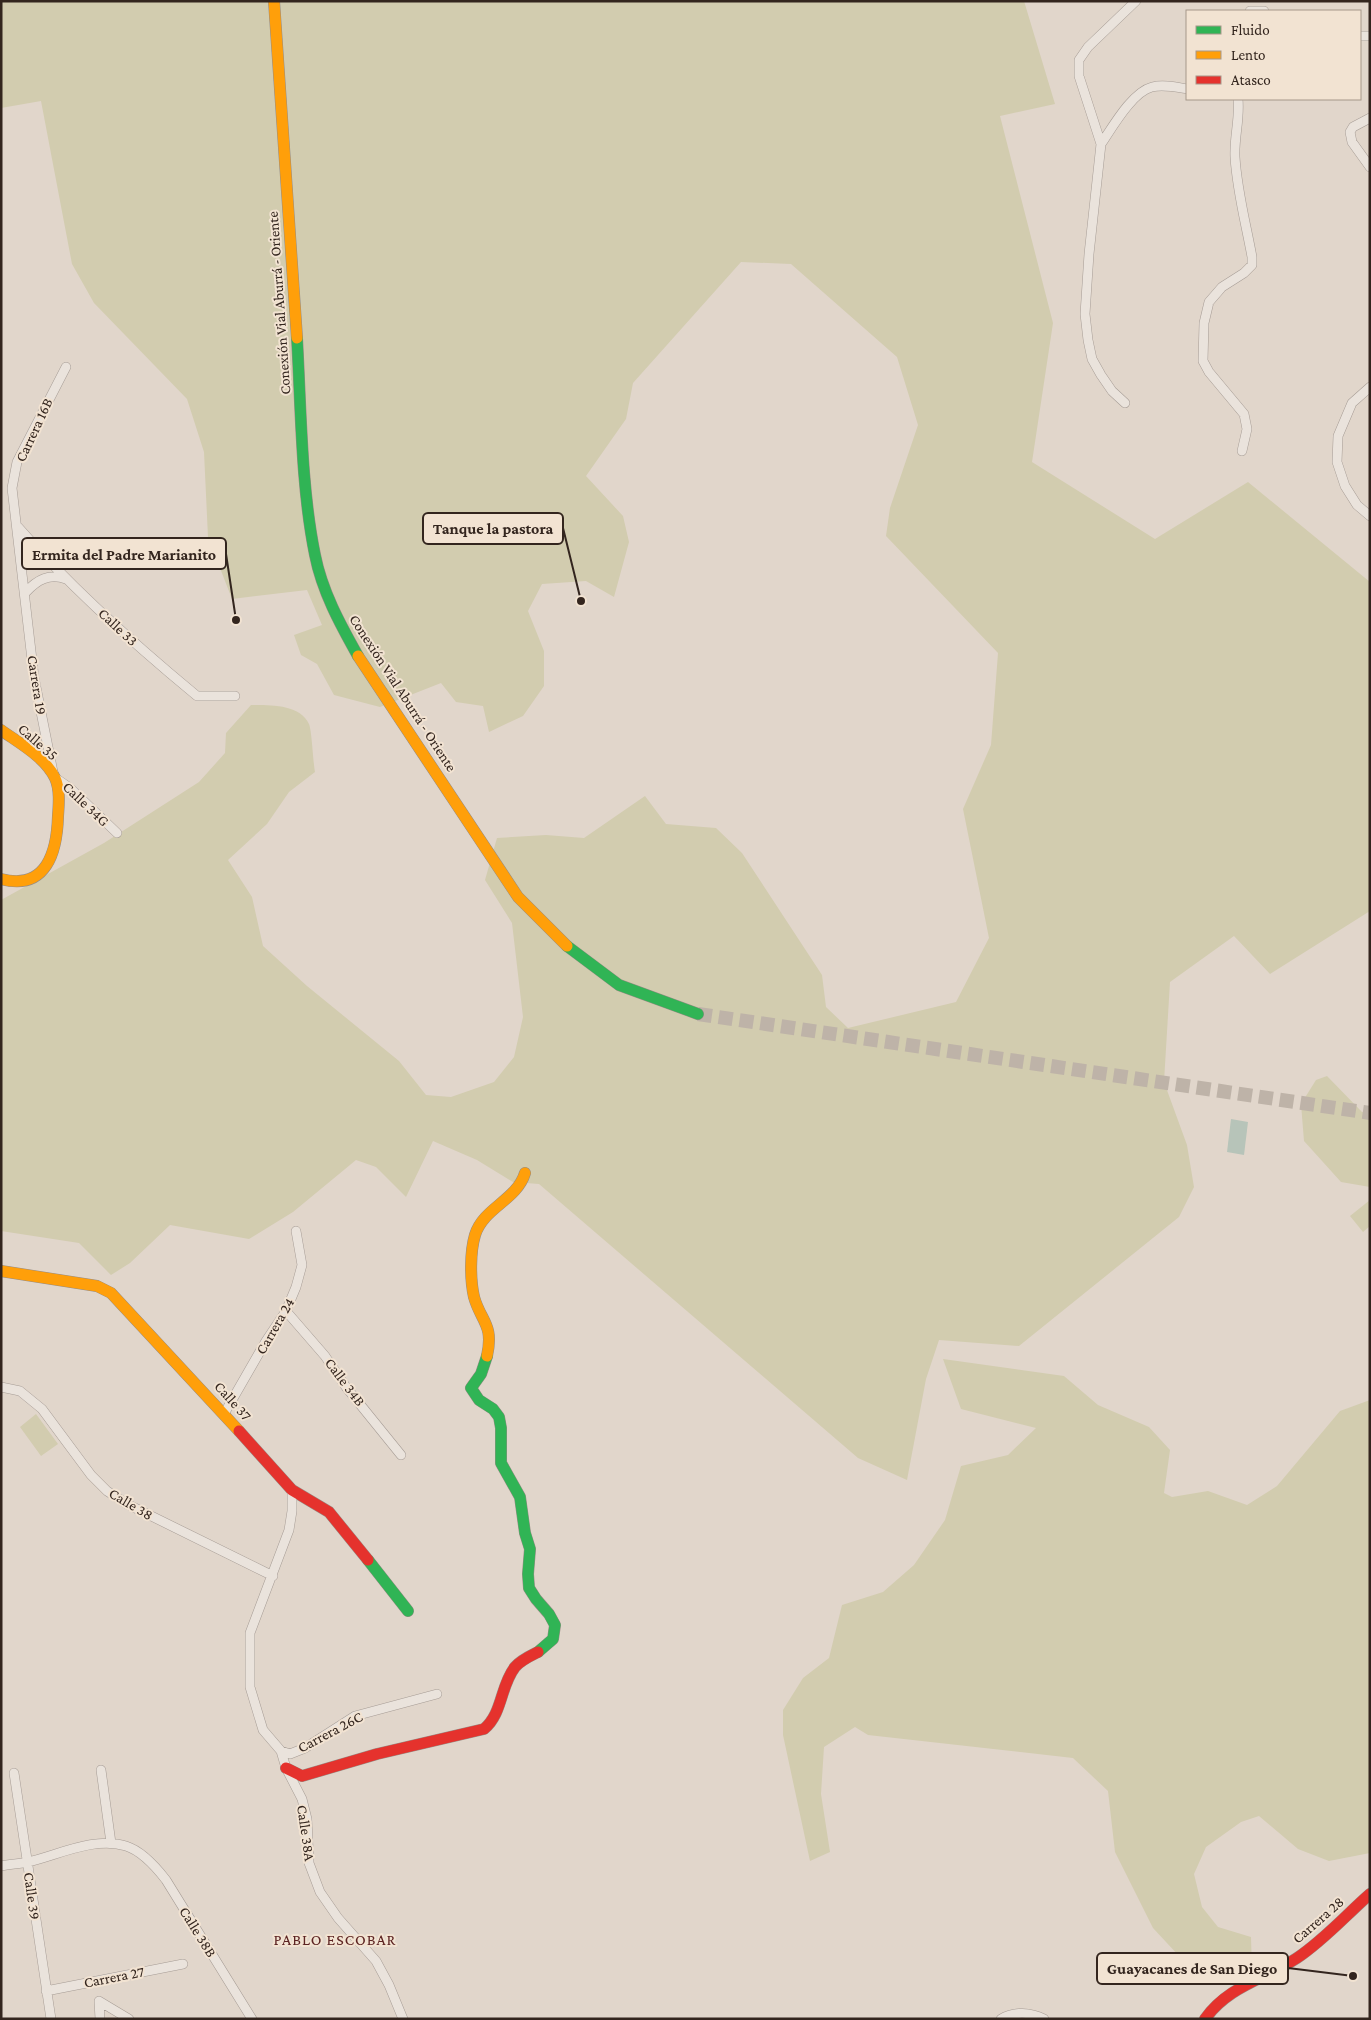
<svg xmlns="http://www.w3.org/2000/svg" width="1371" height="2020" font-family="'Crimson Pro',serif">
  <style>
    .green { fill: #d2ccaf }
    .water { fill: #b7c4b9 }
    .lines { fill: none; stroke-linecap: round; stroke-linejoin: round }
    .primary-tunnel { stroke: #beb3a8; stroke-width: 14; stroke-dasharray: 14 7; stroke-linecap: butt }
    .street-casing { stroke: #a69c95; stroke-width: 10 }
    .fast-casing { stroke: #968c85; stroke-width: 12 }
    .slow-casing { stroke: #968c85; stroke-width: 12 }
    .jam-casing { stroke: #968c85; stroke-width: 12 }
    .street { stroke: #eae3dc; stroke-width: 9 }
    .fast { stroke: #30b455; stroke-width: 11 }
    .slow { stroke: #ff9f0a; stroke-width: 11 }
    .jam { stroke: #e5322d; stroke-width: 11 }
    .labels { text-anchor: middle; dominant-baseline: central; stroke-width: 4; stroke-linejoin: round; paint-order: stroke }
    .street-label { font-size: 15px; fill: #33251e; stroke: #f2e3d2 }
    .neighbourhood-label { font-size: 16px; letter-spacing: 1px; fill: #5c2322; stroke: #f2e3d2 }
    .leader { fill: none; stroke: #33251e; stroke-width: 2 }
    .callout-dot { fill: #33251e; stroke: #f2e3d2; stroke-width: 2 }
    .callout { fill: #f2e3d2; stroke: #33251e; stroke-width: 2 }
    .callout-label { font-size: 16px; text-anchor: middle; font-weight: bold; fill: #33251e }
  </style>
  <rect width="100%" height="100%" fill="#e1d6cb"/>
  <path class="green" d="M1,1H1024L1055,104L1000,116L1053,323L1032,462L1155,539L1248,482L1370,582V911L1270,974L1234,936L1170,982L1164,1082L1187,1145L1194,1187L1179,1217L1019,1346L939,1340L926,1379L907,1480L858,1458L539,1184L513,1182L477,1160L433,1141L406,1197L376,1167L356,1160L293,1212L249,1239L170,1225L130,1263L111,1275L79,1243L1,1231V900L104,843L199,782L225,753L226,733L251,705C269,705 300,704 309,724C312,732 313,761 315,772L289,792L267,824L228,860L252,897L263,946L307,986L399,1061L426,1095L451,1097L494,1082L514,1057L523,1017L512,923L485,880L497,838L546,835L584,838L645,796L666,824L716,828L742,853L822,975L826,1007L848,1028L956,1002L989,938L963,809L991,745L998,653L886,536L890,508L918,425L897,357L791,264L741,262L633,383L626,419L586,476L623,516L629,542L614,597L586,581L542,584L528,611L544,651V686L523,716L489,732L483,706L456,702L441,683L380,707L334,695L317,664L301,655L294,635L322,625L307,590L232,599L208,537L204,452L187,399L94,303L72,264L41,101L1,108Z
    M1327,1076L1362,1112H1370V1187L1341,1182L1304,1141L1301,1104L1316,1080Z
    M1370,1200V1226L1363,1232L1350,1216Z
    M943,1359L1064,1376L1098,1405L1149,1427L1170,1450L1164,1493L1172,1497L1208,1491L1247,1505L1277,1486L1340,1411L1370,1400V1853L1329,1861L1298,1849L1259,1816L1241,1822L1206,1847L1194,1874L1202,1907L1218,1927L1251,1937L1252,1972L1206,1985L1153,1928L1115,1852L1108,1791L1073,1758L868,1735L855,1727L824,1747L821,1794L830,1852L810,1861L783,1735V1710L803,1678L829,1658L842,1605L883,1592L914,1565L945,1520L961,1466L1008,1455L1036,1428L961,1409Z
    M36,1414L58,1444L41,1456L20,1427Z"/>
  <path class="water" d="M1231,1119L1248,1122L1244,1155L1227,1152Z"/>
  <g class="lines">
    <path class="primary-tunnel" d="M698,1014L1370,1113"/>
    <defs>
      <path id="street" d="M1250,11H1264
        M1360,36H1370
        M1238,99C1240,119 1234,137 1235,157C1237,191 1246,224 1252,257V265L1244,273L1222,287L1209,302L1204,323L1203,361L1209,372L1244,414L1247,429L1242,451
        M1370,118L1353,127L1350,132L1352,142L1370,167
        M1101,144C1112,128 1132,92 1152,87C1163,84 1176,87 1187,89
        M66,367L17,462L12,488L34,677L54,777L70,788L117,833
        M1370,387L1352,403L1338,436L1337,462L1345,486L1357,505L1370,516
        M1125,403L1112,391L1101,375L1092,359L1088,340L1085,314L1089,254L1101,144L1079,76V60L1088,47L1136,1
        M18,527C72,589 134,644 197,696H235
        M26,592C37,580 49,573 66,579
        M286,1311L325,1356L346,1387L401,1455
        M1,1387L20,1391L42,1409L91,1475L107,1491L127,1504L273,1576
        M224,1414L266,1341L286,1311L296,1287L302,1265L296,1231
        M292,1490V1511L289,1530L250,1633V1687L263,1730L281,1751L286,1768L302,1799L307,1819L309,1863L320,1892L338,1918L376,1961L389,1985L403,2019
        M281,1751L290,1754L305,1748L355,1716L437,1694
        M101,1770L111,1843
        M14,1773L51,2019
        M1,1866C10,1864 19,1864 28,1862C58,1855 95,1836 126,1846C142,1851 156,1867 166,1880L252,2019
        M46,1991L183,1964
        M100,2019L99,2001L129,2019
        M1001,2019C1014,2011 1031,2012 1044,2019"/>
      <path id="fast" d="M297,338C301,407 301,487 315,555C322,591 340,624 358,656
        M567,946L619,985L698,1014
        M487,1356L481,1374L471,1388L479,1400L493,1409L499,1417L501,1428V1463L520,1497L525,1533L530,1549L528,1574L529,1588L536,1599L549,1614L555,1625L553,1639L538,1652
        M368,1560L408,1611"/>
      <path id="slow" d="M274,1L297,338
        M358,656L518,897L567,946
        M1,730C19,743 45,757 55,778C60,789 59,803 58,816C57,851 47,891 1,879
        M1,1271L97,1286L111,1293L239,1431
        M487,1356C494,1324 481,1322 474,1297C470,1279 470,1252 475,1235C483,1208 517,1200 525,1173"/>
      <path id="jam" d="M239,1431L292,1490L329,1512L368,1560
        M286,1768L302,1776L377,1754L484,1729C503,1713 500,1686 515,1667C521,1660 530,1656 538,1652
        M1205,2019C1228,1986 1265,1979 1297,1958C1324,1940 1346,1915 1370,1894"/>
    </defs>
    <use href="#street" class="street-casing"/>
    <use href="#fast" class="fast-casing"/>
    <use href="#slow" class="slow-casing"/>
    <use href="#jam" class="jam-casing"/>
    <use href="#street" class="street"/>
    <use href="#fast" class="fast"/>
    <use href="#slow" class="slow"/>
    <use href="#jam" class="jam"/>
  </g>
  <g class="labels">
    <g class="street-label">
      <text transform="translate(279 303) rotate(-94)">Conexión Vial Aburrá - Oriente</text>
      <text transform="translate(34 430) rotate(-65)">Carrera 16B</text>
      <text transform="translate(118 627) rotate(43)">Calle 33</text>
      <text transform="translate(37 685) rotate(81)">Carrera 19</text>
      <text transform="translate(403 693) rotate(57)">Conexión Vial Aburrá - Oriente</text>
      <text transform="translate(38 742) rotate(41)">Calle 35</text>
      <text transform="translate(86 804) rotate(43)">Calle 34G</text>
      <text transform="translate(275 1326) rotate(-60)">Carrera 24</text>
      <text transform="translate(345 1382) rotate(53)">Calle 34B</text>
      <text transform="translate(233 1401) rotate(48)">Calle 37</text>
      <text transform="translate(131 1504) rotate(31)">Calle 38</text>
      <text transform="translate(330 1732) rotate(-28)">Carrera 26C</text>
      <text transform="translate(306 1833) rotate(82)">Calle 38A</text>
      <text transform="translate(32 1896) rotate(82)">Calle 39</text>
      <text transform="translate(1318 1920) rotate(-41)">Carrera 28</text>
      <text transform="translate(198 1932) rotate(58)">Calle 38B</text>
      <text transform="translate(114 1977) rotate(-11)">Carrera 27</text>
    </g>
    <g class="neighbourhood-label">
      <text x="335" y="1939">PABLO ESCOBAR</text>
    </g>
  </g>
  <path class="leader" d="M581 601L563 528M236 620L226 554M1353 1976L1288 1968"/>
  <g class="callout-dot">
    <circle cx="581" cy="601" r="5"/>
    <circle cx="236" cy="620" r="5"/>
    <circle cx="1353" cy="1976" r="5"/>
  </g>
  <g class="callout">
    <rect x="423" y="513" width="140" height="31" rx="5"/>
    <rect x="22" y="538" width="204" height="31" rx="5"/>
    <rect x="1097" y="1953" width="191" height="31" rx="5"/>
  </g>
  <g class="callout-label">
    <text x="493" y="534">Tanque la pastora</text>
    <text x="124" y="560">Ermita del Padre Marianito</text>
    <text x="1192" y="1974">Guayacanes de San Diego</text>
  </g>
  <rect width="1371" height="2020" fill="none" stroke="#33251e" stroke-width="5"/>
  <rect x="1186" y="10" width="175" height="90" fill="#f2e3d2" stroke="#a6978a"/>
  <rect x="1196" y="26" width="25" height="8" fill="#30b455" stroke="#a6978a"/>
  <text x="1231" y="35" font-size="15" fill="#33251e">Fluido</text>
  <rect x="1196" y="51" width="25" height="8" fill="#ff9f0a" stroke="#a6978a"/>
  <text x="1231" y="60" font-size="15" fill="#33251e">Lento</text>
  <rect x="1196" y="76" width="25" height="8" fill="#e5322d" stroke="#a6978a"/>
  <text x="1231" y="85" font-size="15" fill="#33251e">Atasco</text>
</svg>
